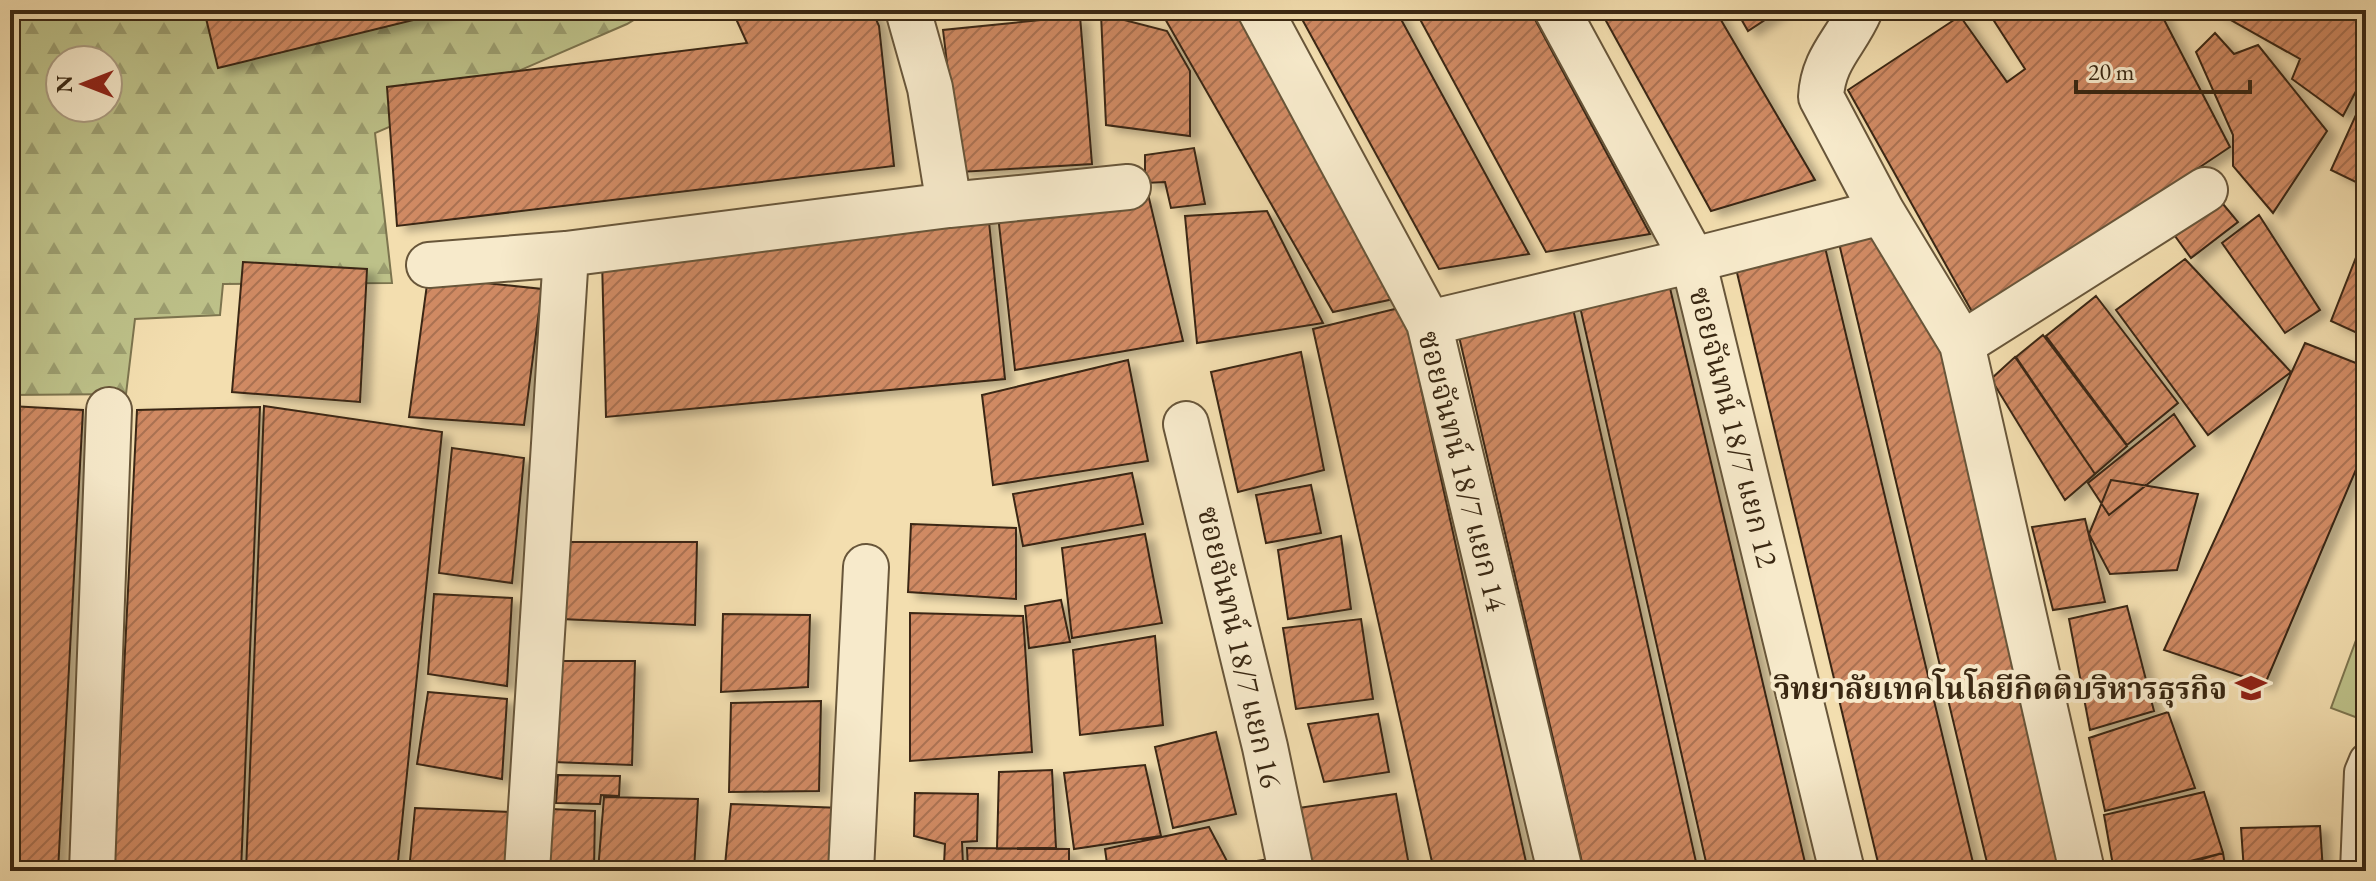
<svg xmlns="http://www.w3.org/2000/svg" width="2376" height="881" font-family="'EB Garamond','Noto Serif Thai',serif">
  <style>
    .forest { fill: url(#forest-firs); stroke: #7c744e; stroke-width: 2; fill-rule: evenodd }
    .green { fill: #bdc189; stroke: #7c744e; stroke-width: 2 }
    .building { fill: url(#building-hatch); stroke: #3a2813; stroke-width: 2; filter: url(#shadow) }
    .lines { fill: none; stroke-linecap: round; stroke-linejoin: round }
    .service-casing { stroke: #68563a; stroke-width: 36 }
    .minor-casing { stroke: #68563a; stroke-width: 48 }
    .service { stroke: #f7eacb; stroke-width: 32 }
    .minor { stroke: #f7eacb; stroke-width: 44 }
    .labels { text-anchor: middle; dominant-baseline: central; stroke-width: 8; stroke-linejoin: round; paint-order: stroke }
    .street-label { font-size: 30px; fill: #3a2813; stroke: #f7eacb }
    .poi-label { font-size: 30px; font-weight: bold; fill: #3a2813; stroke: #f7eacb; text-anchor: end }
  </style>
  <defs>
    <pattern id="forest-firs" width="22" height="20" patternUnits="userSpaceOnUse" patternTransform="scale(2)"><rect width="22" height="20" fill="#bdc189"/><path d="M5 1l3.5 6h-7zM16 11l3.5 6h-7z" fill="#9b9d6f"/></pattern>
    <pattern id="building-hatch" width="6" height="6" patternUnits="userSpaceOnUse" patternTransform="scale(2)"><rect width="6" height="6" fill="#d08a64"/><path d="M-1 1l2-2M0 6l6-6M5 7l2-2" fill="none" stroke="#aa7151"/></pattern>
    <filter id="shadow"><feDropShadow dx="9" dy="5" stdDeviation="4" flood-color="#0004"/></filter>
  </defs>
  <rect width="100%" height="100%" fill="#f3deaf"/>
  <filter id="stains"><feTurbulence type="fractalNoise" baseFrequency=".0025" numOctaves="4"/><feColorMatrix values="0 0 0 0 .2 0 0 0 0 .09 0 0 0 0 .02 0 0 0 .5 -.17"/></filter>
  <radialGradient id="worn" r=".72"><stop offset=".6" stop-color="#630" stop-opacity="0"/><stop offset="1" stop-color="#630" stop-opacity=".3"/></radialGradient>
  <path class="forest" d="M10,10H650L627,24L375,133L392,283L223,284L220,315L135,319L126,394L10,395ZM60,60H108V108H60Z"/>
  <path class="green" d="M2366,613V721L2331,708Z"/>
  <path class="building" d="M204,10H454L218,68Z
    M732,10H872L879,26L894,166L397,226L387,87L747,43Z
    M1160,10H1248L1403,297L1333,312Z
    M1297,10H1396L1529,254L1439,269Z
    M1415,10H1530L1650,234L1546,252Z
    M1600,10H1715L1815,180L1711,211Z
    M1736,10H1780L1748,31Z
    M1987,10H2159L2230,147L1975,317L1848,90L1960,16L2007,82L2025,69Z
    M2213,10H2366V72L2343,116L2292,79L2300,59Z
    M1101,14L1167,31L1190,71V136L1106,125Z
    M1080,16L1092,164L960,172L943,30Z
    M2215,33L2234,54L2258,45L2327,131L2273,213L2233,166V135L2196,52Z
    M2364,97L2366,98V187L2331,170Z
    M1194,148L1205,204L1171,208L1165,182L1145,183V155Z
    M1148,194L1183,341L1015,370L998,215Z
    M2223,204L2238,222L2191,258L2175,236Z
    M1267,211L1323,323L1197,343L1185,216Z
    M988,212L1005,379L606,417L602,260Z
    M2259,215L2320,310L2285,333L2222,243Z
    M1871,224L1945,328L2067,871H1989L1838,239Z
    M2366,232V337L2331,321Z
    M1823,239L1975,871H1880L1733,256Z
    M2185,259L2291,372L2208,435L2116,310Z
    M243,262L367,269L360,402L232,392Z
    M1666,271L1807,871H1708L1576,289Z
    M428,277L542,289L524,425L409,417Z
    M2096,296L2178,403L2127,445L2046,336Z
    M1572,304L1698,871H1584L1457,328Z
    M1403,307L1528,871H1434L1313,329Z
    M2043,335L2127,446L2095,474L2016,357Z
    M2305,343L2366,367V446L2265,684L2164,650Z
    M1301,352L1324,470L1238,492L1211,372Z
    M2015,357L2095,474L2065,500L1991,379Z
    M1128,360L1148,461L993,485L982,395Z
    M10,406L83,410L58,871H10Z
    M264,406L442,432L397,871H246Z
    M260,407L241,871H114L137,410Z
    M2174,414L2195,446L2109,515L2088,483Z
    M452,448L524,458L512,583L439,573Z
    M1132,473L1143,524L1023,546L1013,494Z
    M2111,480L2198,494L2177,570L2110,574L2089,534Z
    M1311,485L1321,533L1266,543L1256,495Z
    M2085,519L2105,602L2053,610L2032,527Z
    M911,524L1016,528V599L908,592Z
    M1145,534L1162,623L1072,638L1062,548Z
    M1341,536L1351,609L1288,619L1278,550Z
    M562,542H697L695,625L561,619Z
    M434,594L512,598L507,686L428,674Z
    M1061,600L1070,642L1029,648L1025,606Z
    M2127,606L2154,711L2090,730L2069,619Z
    M910,613L1023,616L1032,752L910,761Z
    M723,614L810,615L808,687L721,692Z
    M1361,619L1373,699L1296,709L1283,628Z
    M1155,636L1163,725L1080,735L1073,650Z
    M562,661H635L632,765L553,762Z
    M428,692L507,699L502,779L417,764Z
    M821,701L819,791L729,792L731,703Z
    M2168,712L2195,788L2105,811L2089,738Z
    M1378,714L1389,772L1324,782L1308,724Z
    M1216,732L1236,814L1173,828L1155,747Z
    M1145,765L1161,836L1074,849L1064,773Z
    M1052,770L1056,848L997,849L999,772Z
    M558,775L620,776L619,796L601,795L600,804L556,803Z
    M2204,792L2223,853L2149,871H2114L2104,815Z
    M915,793L978,794L977,841L962,842L963,865L944,864L945,844L914,836Z
    M1396,794L1410,871H1307L1291,809Z
    M604,797L698,799L694,871H598Z
    M731,804L842,808L841,865L816,866V871H763V867L725,865Z
    M415,808L510,812L505,871H409Z
    M551,809L595,811L594,871H547Z
    M2320,826L2323,871H2244L2241,828Z
    M1209,827L1229,865L1271,859L1273,871H1108L1105,849Z
    M967,848L1069,849V871H968Z
    M2223,853L2226,871H2161Z"/>
  <g class="lines">
    <defs>
      <path id="service" d="M2357,871L2361,772L2366,760"/>
      <path id="minor" d="M908,10L930,88L949,205
        M1260,10L1429,323L1560,871
        M1557,10L1693,260L1842,871
        M1860,10C1846,43 1823,58 1821,97L1882,212L1962,344
        M429,265L566,254L949,205L1128,187
        M1429,323L1693,260L1882,212
        M1186,424L1265,747L1291,871
        M92,871L109,410
        M527,871L566,254
        M851,871L866,567
        M2082,871L1962,344L2205,190"/>
    </defs>
    <use href="#service" class="service-casing"/>
    <use href="#minor" class="minor-casing"/>
    <use href="#service" class="service"/>
    <use href="#minor" class="minor"/>
  </g>
  <defs>
    <symbol id="university-bare" viewBox="-9 -9 18 18"><path d="M0-5L7-2L0 1L-7-2ZM-4 1L0 2.5L4 1V4Q0 6-4 4Z" fill="#8f2418" stroke="#f7eacb" stroke-width="2.5" paint-order="stroke"/></symbol>
  </defs>
  <g fill-rule="evenodd">
    <use href="#university-bare" x="2229" y="666" width="44" height="44"/>
  </g>
  <g class="labels">
    <g class="street-label">
      <text transform="translate(1734 427) rotate(76)">ซอยจันทน์ 18/7 แยก 12</text>
      <text transform="translate(1463 471) rotate(76)">ซอยจันทน์ 18/7 แยก 14</text>
      <text transform="translate(1240 647) rotate(77)">ซอยจันทน์ 18/7 แยก 16</text>
    </g>
    <g class="poi-label">
      <text x="2227" y="688">วิทยาลัยเทคโนโลยีกิตติบริหารธุรกิจ</text>
    </g>
  </g>
  <rect width="2376" height="881" fill="none" stroke="#f3deaf" stroke-width="40"/>
  <rect x="12" y="12" width="2352" height="857" fill="none" stroke="#3a2813" stroke-width="4"/>
  <rect x="20" y="20" width="2336" height="841" fill="none" stroke="#3a2813" stroke-width="2"/>
  <g transform="translate(84 84) rotate(270)"><circle r="38" fill="#f7eacb" stroke="#ab9c81" stroke-width="2"/>
  <path d="M0-6L14 30L0 20L-14 30Z" fill="#8f2418"/>
  <text y="-12" font-size="22" font-weight="bold" text-anchor="middle" fill="#3a2813">N</text>
  </g>
  <path d="M2076 80v12h174v-12" fill="none" stroke="#3a2813" stroke-width="4"/>
  <text x="2088" y="80" font-size="24" fill="#3a2813" stroke="#f7eacb" stroke-width="6" paint-order="stroke">20 m</text>
  <rect width="100%" height="100%" filter="url(#stains)"/>
  <rect width="100%" height="100%" fill="url(#worn)"/>
</svg>
